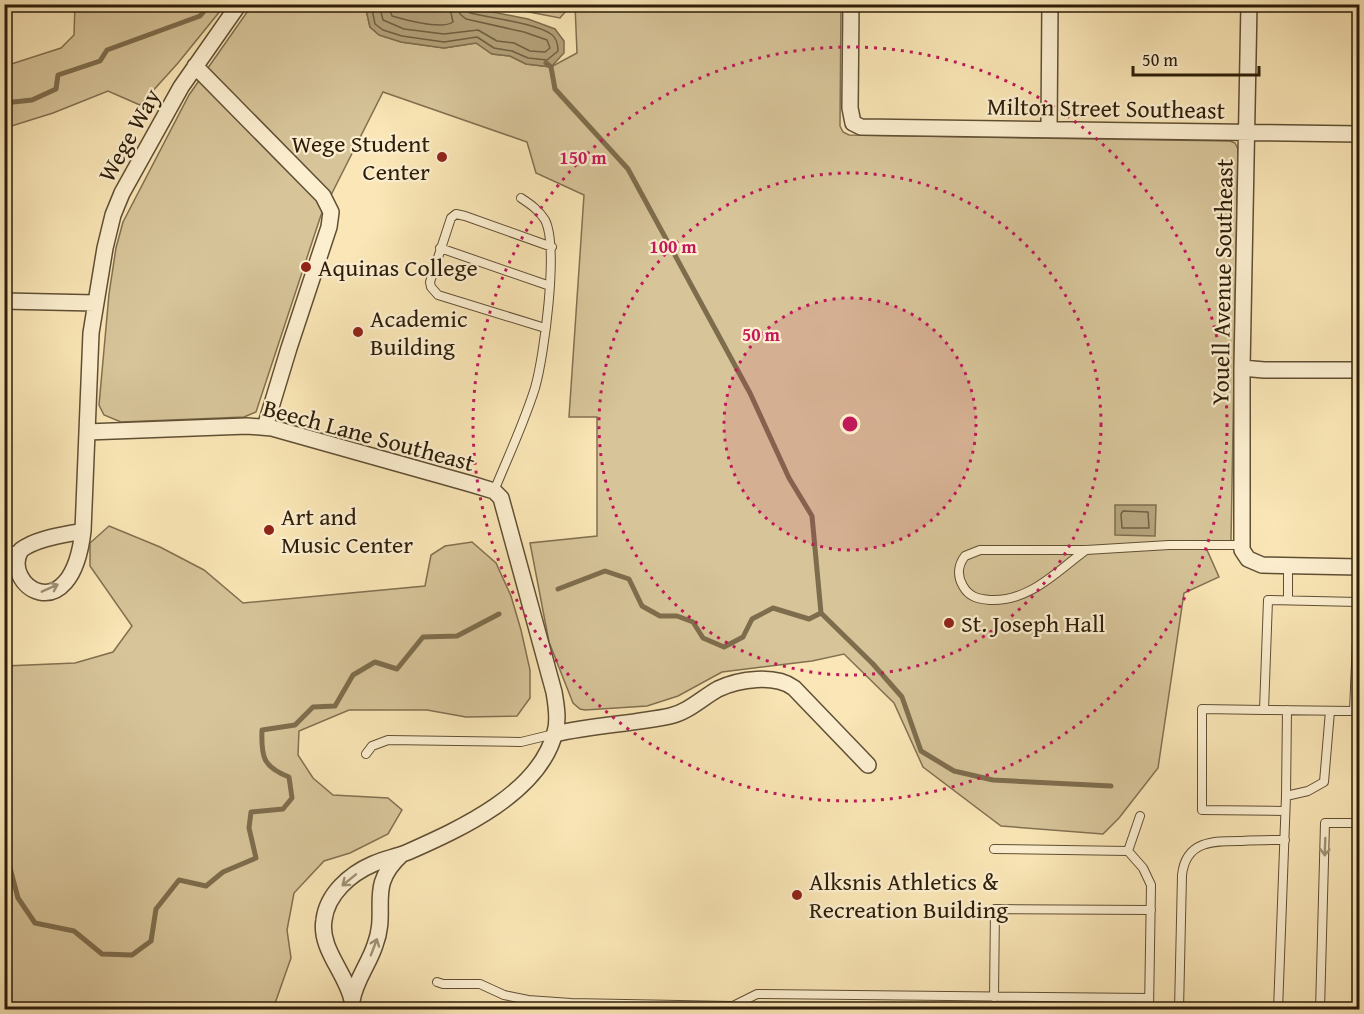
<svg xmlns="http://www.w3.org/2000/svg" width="1364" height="1014" font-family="'Gentium Book Plus',serif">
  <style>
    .green { fill: #d7c499; stroke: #827051; stroke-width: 1.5 }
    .water { fill: #b4a27b; stroke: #7e6d4d; stroke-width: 1.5 }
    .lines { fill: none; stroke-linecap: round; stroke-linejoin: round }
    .shore { stroke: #706042; stroke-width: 1.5 }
    .stream { stroke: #7e6d4d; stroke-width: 5 }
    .service-casing { stroke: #604f34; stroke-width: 10 }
    .minor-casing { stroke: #604f34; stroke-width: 18 }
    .service { stroke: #fcefd0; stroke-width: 8 }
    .minor { stroke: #fcefd0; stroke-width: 15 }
    .oneway { stroke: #9e9076 }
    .ring { fill: none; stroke: #c2185b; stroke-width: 3; stroke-dasharray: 3 6 }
    .poi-dot { fill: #8f2418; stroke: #fcefd0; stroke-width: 2 }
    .labels { text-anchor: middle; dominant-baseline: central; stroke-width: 4.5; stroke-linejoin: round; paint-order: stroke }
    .street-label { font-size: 24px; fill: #2c1d09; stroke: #fcefd0 }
    .poi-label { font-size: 24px; fill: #2c1d09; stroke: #fcefd0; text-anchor: start }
    .centre { fill: #c2185b; stroke: #fcefd0; stroke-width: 3 }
    .ring-label { font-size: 18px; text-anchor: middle; font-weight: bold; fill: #c2185b; stroke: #fcefd0; stroke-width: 4.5; stroke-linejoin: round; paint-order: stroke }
  </style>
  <rect width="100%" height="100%" fill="#fae6b6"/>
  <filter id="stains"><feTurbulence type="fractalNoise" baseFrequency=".00333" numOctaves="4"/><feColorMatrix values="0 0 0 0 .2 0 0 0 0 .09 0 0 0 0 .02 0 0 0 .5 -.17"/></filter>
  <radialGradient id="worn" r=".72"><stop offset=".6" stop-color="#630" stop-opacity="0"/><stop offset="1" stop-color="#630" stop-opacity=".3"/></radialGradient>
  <path class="green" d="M75,5V4L225,5L178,63L140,105L108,91L53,113L5,128V66L61,48L74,35Z
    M252,5H365L370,27L380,35L401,42L444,48L476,43L492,54L510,56L526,64L551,67L577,53L575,5H841L840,126L843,132L849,135L1230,141L1235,143L1238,149L1231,541H1203L1219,577L1184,593L1158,768L1119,818L1103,834L1001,826L923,767L894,703L844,654L812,661L722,672L678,696L647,706L585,710L580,709L573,703L549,642L530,543L597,536V417H569L584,195L536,173L527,142L383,92L321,215L256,412L244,417L121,422L104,415L99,405L109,294L116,248L123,222L189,95Z
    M492,5H571L560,18Z
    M109,526L160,547L204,570L243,603L425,586L431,555L445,546L472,542L496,563L511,596L521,630L530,670V698L517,716L466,717L427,710H349L299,731L298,755L313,778L333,795L388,798L402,810L388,834L350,853L324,861L294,893L287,930L291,958L273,1009L5,1008V666L75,663L113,652L132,626L90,566V543Z"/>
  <path class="water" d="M365,5H458L528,19L555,29L564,41V53L551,67L526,64L510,56L492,54L476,43L444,48L401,42L379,35L370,27Z
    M1115,505H1156L1155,536L1115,535Z"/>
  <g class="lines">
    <path class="shore" d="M371,4L375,24L383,30L402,36L444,42L477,37L494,48L512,51L528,58L547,60L558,51C558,44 557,38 551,34C535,23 490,18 470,13L466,10L465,4
      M379,4L383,20L404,29L444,34L478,30L497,41L514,43L530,51L545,52L550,48L547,40L524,32L466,19L460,14L458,4
      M388,4L392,16C406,20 442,30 453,22L449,4
      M1123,511L1148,512L1149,528H1122L1121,514Z"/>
    <path class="stream" d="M546,63L551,67L555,89L628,169L750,393L789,478L812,516L821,613
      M4,103L32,100L56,89L58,75L100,61L107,50L200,16L210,4
      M558,589L605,571L629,579L642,606L660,616H677L693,622L703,638L724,647L743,637L752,619L773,608L809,619L821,613L873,664L902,697L921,751L954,771L993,780L1111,786
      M4,860L10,868L18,898L35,923L74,931L102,954L132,955L151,941L156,909L179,880L206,886L223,872L256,858L249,828L251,812L283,809L292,798L289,777C263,767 261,757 262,730L295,725L313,707L335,706L353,675L375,662L397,669L423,637L457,636L499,614"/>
    <defs>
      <path id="service" d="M440,248L550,286
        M545,328L438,295L431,287L430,282L451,218L456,214L465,216L552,247
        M494,491C508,457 524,423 535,388C544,357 559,247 545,220C539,210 530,204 521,198
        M4,549L19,552
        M1086,550C1056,572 1029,602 990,600C978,599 969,597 963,586C957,576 958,565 965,556L980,550H1086L1169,545H1242
        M1288,600V566
        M1264,710L1354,711L1360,571
        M366,754L372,746L388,740L521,742L554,734
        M1286,796L1287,710
        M1285,811L1202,810V709L1264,710L1268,600L1358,602
        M994,849L1128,851L1143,868L1151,885L1149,1010
        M1128,851L1140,816
        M437,982L443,984H480L504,995L528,1000L571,1003L733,1006L757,994L1149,998
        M994,997L995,909L1151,910
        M1179,1010L1182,875C1186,840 1214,841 1242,841C1256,840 1270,840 1285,840
        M1278,1010L1286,796L1308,791L1324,782L1330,711
        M1320,1010L1325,823H1360"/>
      <path id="minor" d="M851,4L850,108L853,123L861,127L1360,134
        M1249,4L1242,368V550L1248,559L1262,565L1360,567
        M195,66L323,196L331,212L329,227L289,348L265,427
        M1049,129L1050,4
        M4,301L95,303
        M1242,368L1264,370H1360
        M87,432L247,426L272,428L471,484L494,491L501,498L554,692C556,704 559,720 555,732C540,793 460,829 408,852C396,857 384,859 373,864C350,874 327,894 324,920C319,948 346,973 352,1000
        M83,531C64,535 37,538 21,550C0,584 71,634 83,531L91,333L105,248L113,215L122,193L181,87L239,4
        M555,734C593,725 632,724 670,716C688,712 702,698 718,689C739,679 775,674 794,688L868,765
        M352,1001C355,981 369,964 375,945C389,909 366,887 401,855"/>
    </defs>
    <use href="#service" class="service-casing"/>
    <use href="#minor" class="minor-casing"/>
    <use href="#service" class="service"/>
    <use href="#minor" class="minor"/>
  </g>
  <defs><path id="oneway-shaft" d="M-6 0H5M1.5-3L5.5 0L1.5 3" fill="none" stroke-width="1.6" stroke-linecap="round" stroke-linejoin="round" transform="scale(1.5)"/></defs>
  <g class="oneway">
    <use href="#oneway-shaft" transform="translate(50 588) rotate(-24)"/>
    <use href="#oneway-shaft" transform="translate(1325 847) rotate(92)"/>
    <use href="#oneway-shaft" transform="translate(349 880) rotate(141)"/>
    <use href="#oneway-shaft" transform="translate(374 947) rotate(-69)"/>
  </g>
  <circle cx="850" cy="424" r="126" fill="#c2185b" fill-opacity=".12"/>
  <g class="ring">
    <circle cx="850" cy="424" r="126"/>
    <circle cx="850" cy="424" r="251"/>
    <circle cx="850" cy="424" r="377"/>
  </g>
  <g class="poi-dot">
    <circle cx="442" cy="157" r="6"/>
    <circle cx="306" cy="267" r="6"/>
    <circle cx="358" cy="332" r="6"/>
    <circle cx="269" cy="530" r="6"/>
    <circle cx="949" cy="623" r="6"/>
    <circle cx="797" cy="895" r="6"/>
  </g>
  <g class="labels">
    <g class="street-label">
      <text transform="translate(1106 108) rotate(1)">Milton Street Southeast</text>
      <text transform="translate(129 135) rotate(-61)">Wege Way</text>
      <text transform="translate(1222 282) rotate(-89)">Youell Avenue Southeast</text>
      <text transform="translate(369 435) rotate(15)">Beech Lane Southeast</text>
    </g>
    <g class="poi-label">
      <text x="430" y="143" text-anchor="end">Wege Student<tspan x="430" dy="28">Center</tspan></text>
      <text x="318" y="267">Aquinas College</text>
      <text x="370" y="318">Academic<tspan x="370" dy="28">Building</tspan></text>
      <text x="281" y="516">Art and<tspan x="281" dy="28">Music Center</tspan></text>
      <text x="961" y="623">St. Joseph Hall</text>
      <text x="809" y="881">Alksnis Athletics &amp;<tspan x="809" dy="28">Recreation Building</tspan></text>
    </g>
  </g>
  <circle cx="850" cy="424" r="9" class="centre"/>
  <g class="ring-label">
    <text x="583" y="164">150 m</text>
    <text x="673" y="253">100 m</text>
    <text x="761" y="341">50 m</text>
  </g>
  <rect width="1364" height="1014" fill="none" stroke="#fae6b6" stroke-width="24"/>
  <rect x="6" y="6" width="1352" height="1002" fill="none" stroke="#2c1d09" stroke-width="3"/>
  <rect x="12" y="12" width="1340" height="990" fill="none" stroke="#2c1d09" stroke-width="1.5"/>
  <path d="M1133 66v9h126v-9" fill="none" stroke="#2c1d09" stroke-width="3"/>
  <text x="1142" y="66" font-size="18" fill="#2c1d09" stroke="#fcefd0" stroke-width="4.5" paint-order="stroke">50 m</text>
  <rect width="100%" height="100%" filter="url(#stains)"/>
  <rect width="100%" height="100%" fill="url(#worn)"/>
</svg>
